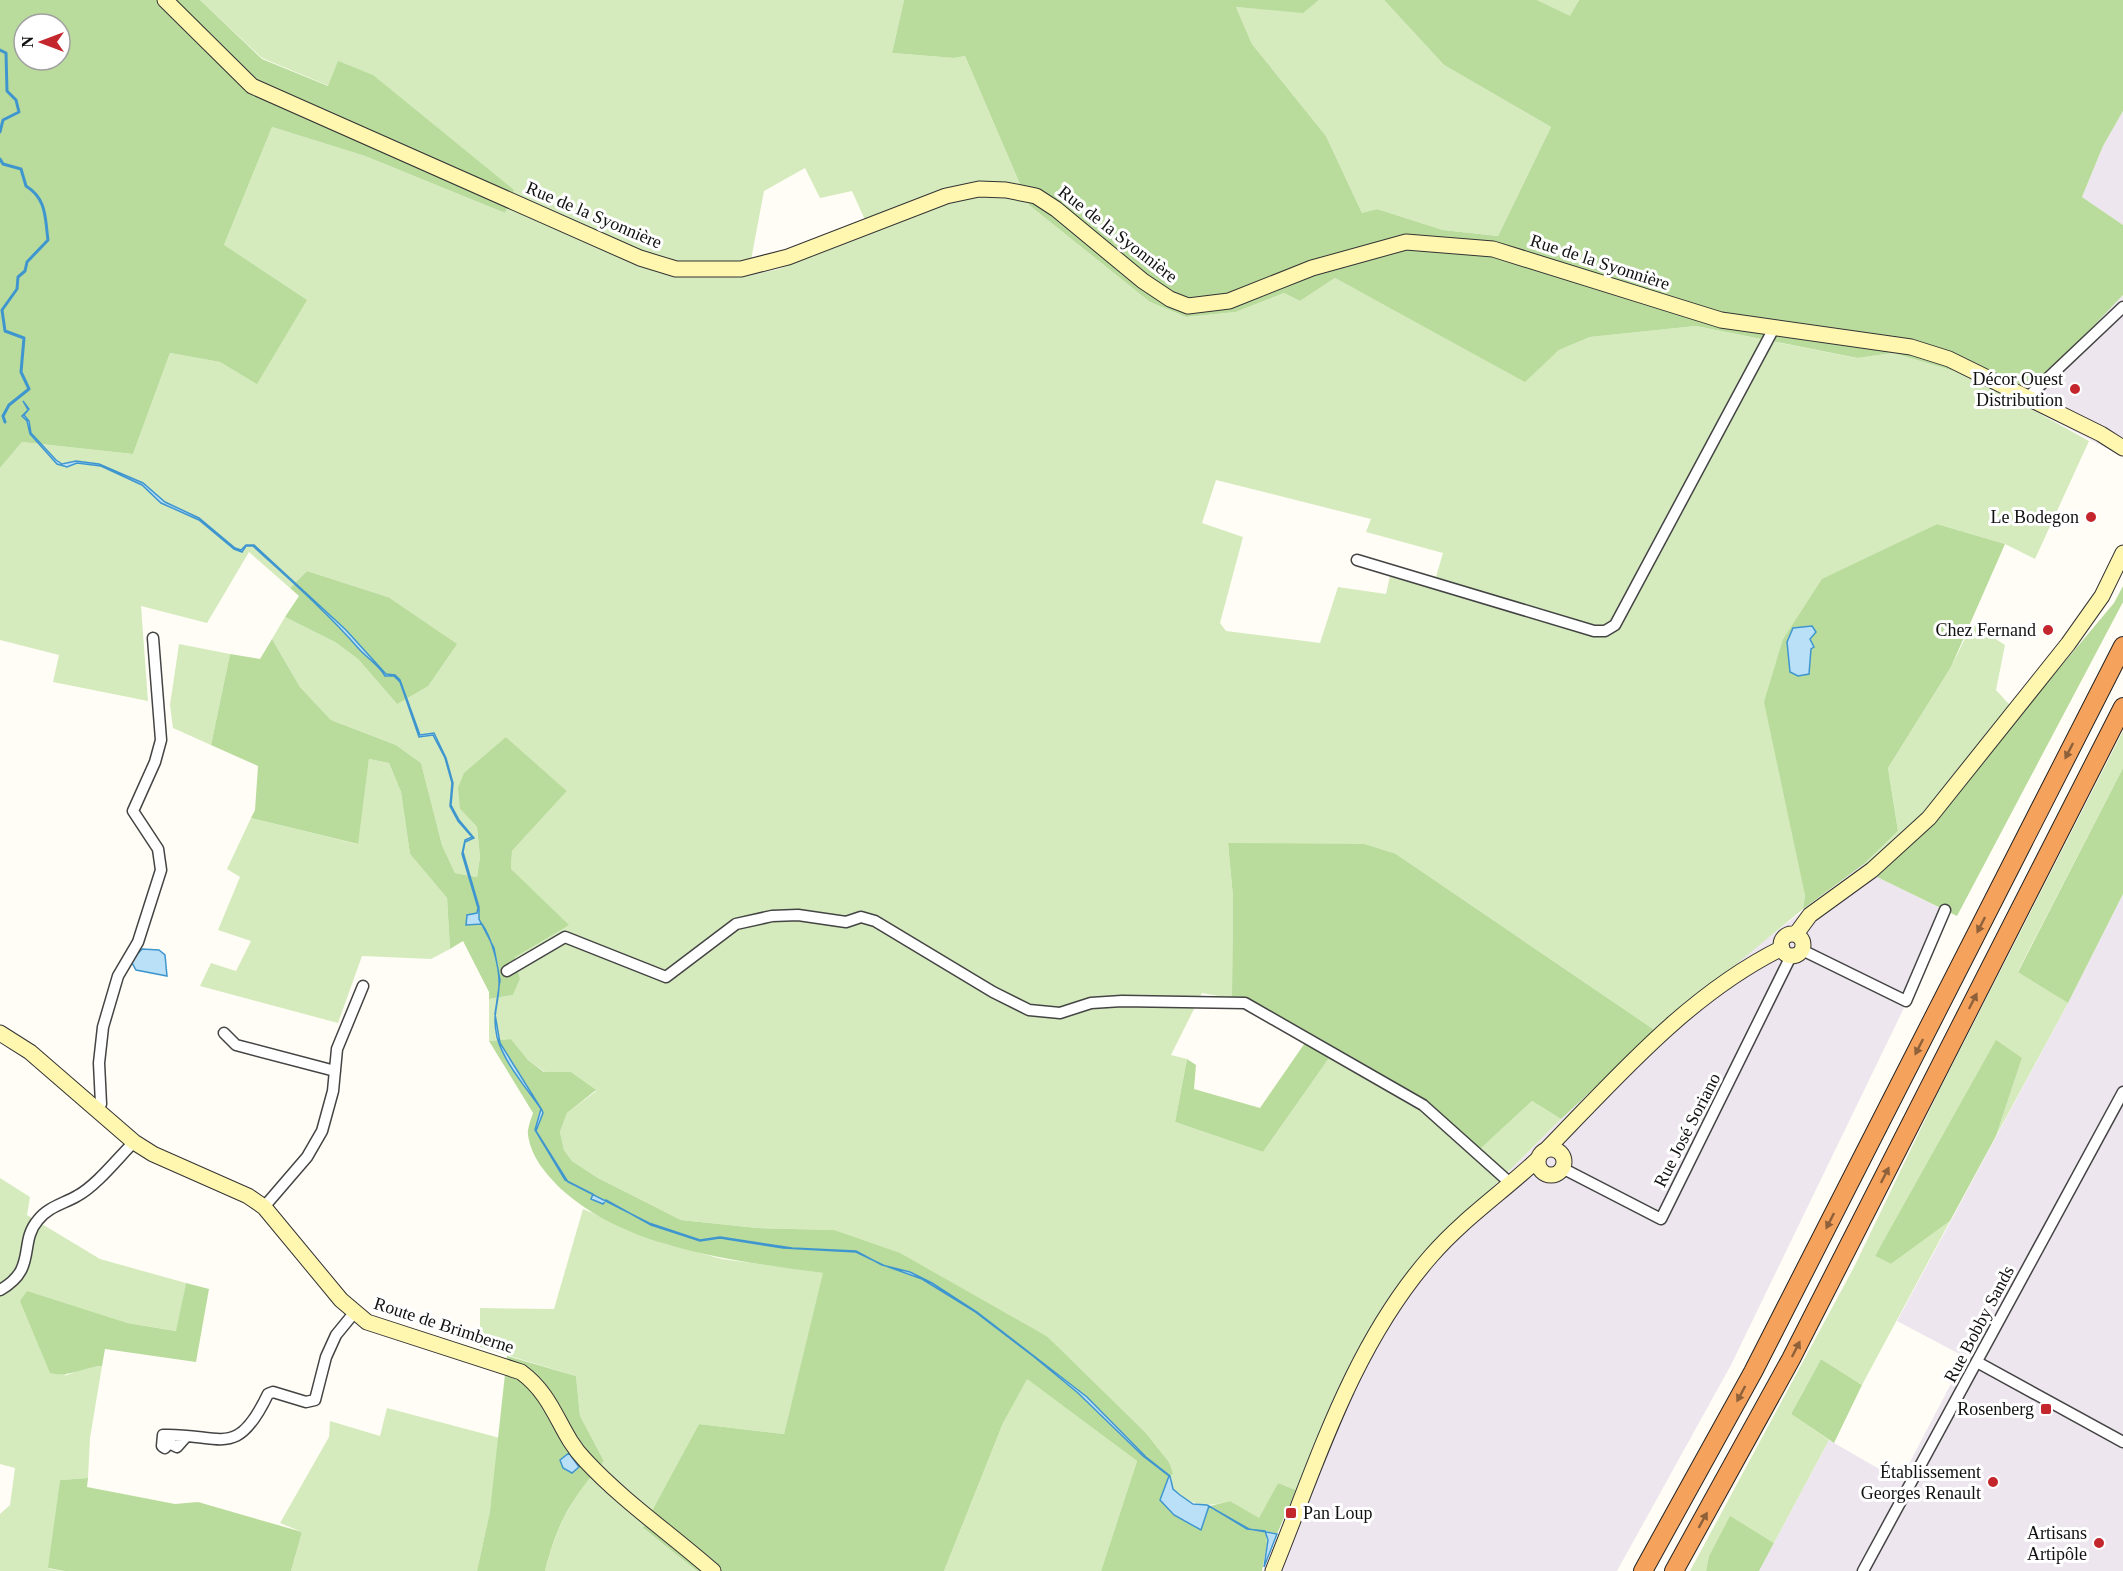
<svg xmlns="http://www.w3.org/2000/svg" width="2123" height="1571" font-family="Georgia,serif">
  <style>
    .industrial { fill: #eee6ef }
    .green { fill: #d5ebbd; fill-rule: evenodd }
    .forest { fill: #b9dc9c; fill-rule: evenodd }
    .water { fill: #b9e0f7; stroke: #3f96cf; stroke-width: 1.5 }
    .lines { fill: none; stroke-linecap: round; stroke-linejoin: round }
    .stream { stroke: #3f96cf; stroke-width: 3 }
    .street-casing { stroke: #444; stroke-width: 13 }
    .secondary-casing { stroke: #333; stroke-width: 17 }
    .highway-casing { stroke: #222; stroke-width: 20 }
    .street { stroke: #fff; stroke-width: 10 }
    .secondary { stroke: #fff6b0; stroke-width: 15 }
    .highway { stroke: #f5a25d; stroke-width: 18 }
    .oneway { fill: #8e613b }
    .poi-dot { fill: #c4262e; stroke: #fff; stroke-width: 2 }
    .labels { text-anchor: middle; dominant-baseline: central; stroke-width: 6; stroke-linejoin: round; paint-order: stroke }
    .street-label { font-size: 18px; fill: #111; stroke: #fff }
    .poi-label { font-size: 18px; fill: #111; stroke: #fff; text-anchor: end }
  </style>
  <rect width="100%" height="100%" fill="#fffdf5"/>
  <path class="industrial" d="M2123,111V225L2082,197L2103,146Z
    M2123,295V457L2020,403Z
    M1864,864L1877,877L1950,913L1731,1365L1617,1571H1263L1341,1388L1466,1214L1561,1119L1656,1031L1752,950Z
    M2123,894V1571H1759L1829,1440L1900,1481L1965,1357L1897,1321L2068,1003Z"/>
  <path class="green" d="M200,0H904L892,53L954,58L965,56L1029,205L1150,302L1186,317L1236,312L1284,293L1300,301L1335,278L1525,381L1559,350L1590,337L1696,326L1856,358L1893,353L1954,371L2020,403L2089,441L2035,559L2005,544L1937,524L1822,580L1783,639L1805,895L1803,909L1656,1031L1396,854L1228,843L1233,897L1232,995L1230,998L1202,993L1171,1055L1187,1059L1175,1122L1263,1152L1334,1051L1423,1102L1478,1151L1532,1101L1561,1119L1466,1214L1341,1388L1296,1490L1278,1483L1259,1519L1230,1501C1207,1507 1192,1507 1173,1490L1169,1462L1145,1432L1048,1337L834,1230L757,1228L681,1220L598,1178L572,1161L564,1150L560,1132L567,1113L596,1091L571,1072H545L528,1060L511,1039L489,1041V999L513,995L520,979L515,957L532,892L511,869L512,851L567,791L506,737L460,809L477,827L480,857L477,877L455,873L442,845L421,763L396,745L331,720L300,687L272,639L285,617L335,642L358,659L397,704L388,597L307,571L290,588L249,552L207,623L141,606L148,701L53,682L59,655L0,640V468L22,442L133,454L170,353L220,362L256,383L224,245L272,127L365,156L505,213L514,190L329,86L262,58ZM805,168L820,198L852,191L870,231L779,269L748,276L764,191ZM1216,480L1371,519L1366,532L1443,553L1433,587L1390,576L1386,594L1338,587L1320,643L1226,631L1220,623L1243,537L1202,523Z
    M1319,0H1384L1444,65L1551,127L1498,236L1443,230L1377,209L1362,213L1326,136L1252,44L1236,7L1303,12Z
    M1537,0H1579L1570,17Z
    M1972,624L2005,645L1996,690L2020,716L1947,808L1877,877L1864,864L1898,831L1888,768L1951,667Z
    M179,644L230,654L211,745L173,728L170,705Z
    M2123,731V768L2018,971L2068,1003L1996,1136L2022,1058L1917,1184L1875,1256L1891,1264L1950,1221L1862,1385L1821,1359L1791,1414L1829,1440L1774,1543L1730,1517L1709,1556L1706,1571H1690L1854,1267L1938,1093Z
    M369,759L389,763L401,792L410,854L447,898L450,949L431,959L362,956L338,1023L200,986L211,963L236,971L251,941L218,930L240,877L227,869L251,818L357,844Z
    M0,1178L30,1197L27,1215L100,1259L186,1283L177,1331L127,1323L64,1376L89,1367L102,1366L90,1438L88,1478L60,1480L49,1569L65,1571H0V1514L10,1505L15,1468L0,1464Z
    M583,1209L665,1244L722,1259L824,1273L784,1434L699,1424L644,1529L697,1571H545C558,1522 571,1499 604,1461L580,1416L576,1376L480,1347V1308L554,1309Z
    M1026,1378L1137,1461L1101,1571H944L1003,1423Z
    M387,1408L500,1438L490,1511L477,1571H291L302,1532L280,1523L329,1437L330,1421L380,1436Z"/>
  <path class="forest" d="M0,0H200L262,59L328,86L338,61L373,75L514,190L505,213L365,156L272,127L224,245L307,300L257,384L220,362L170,353L133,454L22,442L0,468ZM24,24H60V60H24Z
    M904,0H1319L1303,13L1236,7L1252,44L1326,136L1362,213L1377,209L1443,230L1498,236L1551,127L1444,65L1384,0H1537L1570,16L1579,0H2123V111L2103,146L2082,197L2123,225V295L2020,403L1954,371L1893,353L1857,358L1696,326L1590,337L1559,350L1525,382L1335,278L1300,301L1284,293L1236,312L1186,317L1150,302L1029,205L965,56L954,58L892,53Z
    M1937,524L2005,544L1951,667L1888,768L1898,831L1864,864L1803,909L1805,895L1764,702L1783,639L1822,579Z
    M307,571L388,597L457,644L428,686L397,704L358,659L335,642L285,617L299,596L290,588Z
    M2123,586V602L1957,916L1877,877L1947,808L2046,684L2114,603Z
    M272,639L300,687L331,720L396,745L421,763L442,845L455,873L477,877L480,857L477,827L460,809L458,788L464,773L506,737L567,791L512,851L511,869L569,925L515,957L520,979L513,995L489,999V992L463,941L450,949L447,898L410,854L401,792L389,763L369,759L358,844L251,818L255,810L258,766L211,745L230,654L260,659Z
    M2123,768V894L2068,1003L2018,972Z
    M1228,843L1364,844L1396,854L1656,1031L1561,1119L1532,1101L1478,1151L1423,1102L1334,1051L1263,1152L1175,1122L1187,1059L1196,1065L1194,1089L1260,1108L1309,1037L1230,998L1232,995L1233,897Z
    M511,1039L528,1060L544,1072H571L596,1090L567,1113L560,1132L564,1150L572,1161L598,1178L681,1220L757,1228L834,1230L900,1253L1048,1337L1145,1432L1169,1462L1173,1474L1169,1476L1174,1515L1230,1501L1259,1518L1278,1483L1296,1490L1277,1534L1266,1531L1267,1544L1262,1571H1101L1137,1461L1027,1379L1003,1423L944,1571H697L643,1528L699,1424L784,1434L823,1273C736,1261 628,1250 561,1189C546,1174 531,1157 528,1135C527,1129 531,1119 533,1113L489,1041Z
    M1996,1040L2022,1058L1996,1136L1950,1221L1891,1264L1875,1256Z
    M186,1283L209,1289L196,1362L105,1349L102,1366C82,1367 70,1378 50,1373L20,1301L27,1291L127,1323L176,1331Z
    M507,1356L576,1376L580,1416L604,1461C570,1501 558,1521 545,1571H477L490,1511Z
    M1821,1359L1862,1385L1834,1443L1791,1414Z
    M88,1478L87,1487L175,1504L198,1502L302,1532L291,1571H65L48,1568L60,1480Z
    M1730,1516L1774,1543L1759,1571H1706L1709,1556Z"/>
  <path class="water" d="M23,401L29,409L24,415L29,421L31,433L56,460L62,464L76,461L99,464L143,483L165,502L199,518L235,548L241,550L246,545H254L346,630L386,674L395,675L400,680L420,735L434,733L446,758L453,783L451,805L459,820L474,838L465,842L463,852L479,907V919L494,948L500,980L495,1014L500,1043L542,1110L543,1113L536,1131L568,1182L649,1223L700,1240L720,1237L792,1248L856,1251L882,1265L910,1272L932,1283L977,1312L1087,1397L1146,1457L1170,1476L1173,1489L1180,1495L1193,1504L1207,1505L1249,1529L1277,1534L1264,1567L1268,1540L1265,1531L1247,1529L1209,1506L1201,1530L1174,1515L1160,1500L1169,1476L1143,1456L1078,1393L1033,1356L974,1311L922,1279L883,1265L856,1252L783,1248L720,1238L700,1241L651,1225L606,1200L603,1204L591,1199L593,1194L565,1180L535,1130L541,1109C526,1087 504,1063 497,1037C492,1014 498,1008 499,986C500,969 492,938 482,924L466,925L467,915L477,913L478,908L462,854L465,840L472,837L458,821L450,806L452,783L445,758L433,735L419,737L400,682L394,676H385C378,664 368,659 359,649C327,612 290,580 253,546H246L242,552L234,549L199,520L161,503L142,485L101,466L77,463L67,467L57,464L30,434L27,421L22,416L28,410Z
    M1812,626L1816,632L1810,639L1814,647L1811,649L1809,674L1798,676L1790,672L1787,642L1793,628Z
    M142,949L159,950L165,955L167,976L136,970L131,961Z
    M569,1453L579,1467L572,1473L563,1468L560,1460Z"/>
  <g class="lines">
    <path class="stream" d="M0,50L6,53L7,91L16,100L19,112L3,120L0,132
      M0,159L3,164L21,169L26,186C47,199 45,218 48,240L27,262L25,271L18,277L17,289L2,310L5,331L24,338L21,372L29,389L9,405L3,416L5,422"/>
    <defs>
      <path id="street" d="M2028,397L2123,307
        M1357,560L1594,631H1605L1615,625L1773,330
        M1802,950L1906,1001L1945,910
        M507,971L565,937L666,977L736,924L772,916L798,915L846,922L861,917L875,921L993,992L1029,1010L1060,1013L1091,1003L1122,1001L1245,1003L1423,1105L1509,1182
        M224,1033L236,1045L335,1071
        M97,1110L101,1104L99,1063L103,1027L118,976L138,942L161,870L158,849L133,811L155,762L161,740L153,638
        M1562,1168L1661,1219L1791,956
        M264,1207L307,1157L322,1131L333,1091L337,1049L363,986
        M0,1290C38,1269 18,1243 38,1220C48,1207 63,1204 77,1196C96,1186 118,1158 134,1142
        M1977,1362L2123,1442
        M185,1438L177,1447L169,1443L165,1448L162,1446L163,1435C221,1433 236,1461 268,1394L273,1392L306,1402L315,1400L326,1357L336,1335L354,1313
        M1863,1571L2123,1092"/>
      <path id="secondary" d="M165,0L252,86L640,258L676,269H741L788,257L946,196L979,189L1006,190L1036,196L1056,209L1143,281L1170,299L1188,306L1229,301L1312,268L1406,242L1493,249L1721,320L1911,347L1949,359L2101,434L2123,448
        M1796,934L1810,915L1872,870L1929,818L2068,644L2102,596L2123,553
        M1781 945a11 11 0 1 1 22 0a11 11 0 1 1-22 0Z
        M0,1033L30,1052L134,1142L153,1154L248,1196L264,1207L341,1300L367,1322L521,1372C556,1398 558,1432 585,1460C623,1501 671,1534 713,1571
        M1547,1149C1618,1076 1689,994 1782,948
        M1538 1162a13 13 0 1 1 26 0a13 13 0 1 1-26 0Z
        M1273,1571C1317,1463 1352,1346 1431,1256C1463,1219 1503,1192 1538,1159"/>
      <path id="highway" d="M1643,1571L1753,1372L2123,646
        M1674,1571L1791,1359L2123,707"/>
    </defs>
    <use href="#street" class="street-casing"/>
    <use href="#secondary" class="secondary-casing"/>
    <use href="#highway" class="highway-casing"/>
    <use href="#street" class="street"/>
    <use href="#secondary" class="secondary"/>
    <use href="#highway" class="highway"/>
  </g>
  <defs><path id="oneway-solid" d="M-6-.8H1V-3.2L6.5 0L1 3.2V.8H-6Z" transform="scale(1.5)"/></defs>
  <g class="oneway">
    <use href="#oneway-solid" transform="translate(2069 751) rotate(117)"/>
    <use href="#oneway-solid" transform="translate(1981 925) rotate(117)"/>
    <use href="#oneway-solid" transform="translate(1973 1001) rotate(-63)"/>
    <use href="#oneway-solid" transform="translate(1919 1047) rotate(117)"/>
    <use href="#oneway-solid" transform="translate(1885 1175) rotate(-63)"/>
    <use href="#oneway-solid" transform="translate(1830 1221) rotate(117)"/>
    <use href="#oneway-solid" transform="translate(1796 1349) rotate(-63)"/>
    <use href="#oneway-solid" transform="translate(1741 1394) rotate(118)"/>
    <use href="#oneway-solid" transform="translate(1703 1520) rotate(-61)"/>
  </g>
  <g class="poi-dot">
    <circle cx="2075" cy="389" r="6"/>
    <circle cx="2091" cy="517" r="6"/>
    <circle cx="2048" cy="630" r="6"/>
    <rect x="2040" y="1403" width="12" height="12" rx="3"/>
    <circle cx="1993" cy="1482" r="6"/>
    <rect x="1285" y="1507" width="12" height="12" rx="3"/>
    <circle cx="2099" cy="1543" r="6"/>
  </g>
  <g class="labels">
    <g class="street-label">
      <text transform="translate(594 215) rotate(23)">Rue de la Syonnière</text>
      <text transform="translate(1118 234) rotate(38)">Rue de la Syonnière</text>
      <text transform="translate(1600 262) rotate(18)">Rue de la Syonnière</text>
      <text transform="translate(1687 1130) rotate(-63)">Rue José Soriano</text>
      <text transform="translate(1979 1324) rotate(-62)">Rue Bobby Sands</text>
      <text transform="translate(444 1325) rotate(18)">Route de Brimberne</text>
    </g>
    <g class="poi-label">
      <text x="2063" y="379">Décor Ouest<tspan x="2063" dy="21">Distribution</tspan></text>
      <text x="2079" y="517">Le Bodegon</text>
      <text x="2036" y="630">Chez Fernand</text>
      <text x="2034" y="1409">Rosenberg</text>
      <text x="1981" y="1472">Établissement<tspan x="1981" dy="21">Georges Renault</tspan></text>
      <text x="1303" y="1513" text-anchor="start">Pan Loup</text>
      <text x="2087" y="1533">Artisans<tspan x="2087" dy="21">Artipôle</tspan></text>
    </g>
  </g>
  <g transform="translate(42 42) rotate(270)"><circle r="28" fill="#ffffff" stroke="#a0a0a0" stroke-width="1.5"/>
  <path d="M0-4.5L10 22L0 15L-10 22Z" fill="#c4262e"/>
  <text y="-9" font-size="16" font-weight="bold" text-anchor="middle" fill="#111111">N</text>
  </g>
</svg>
